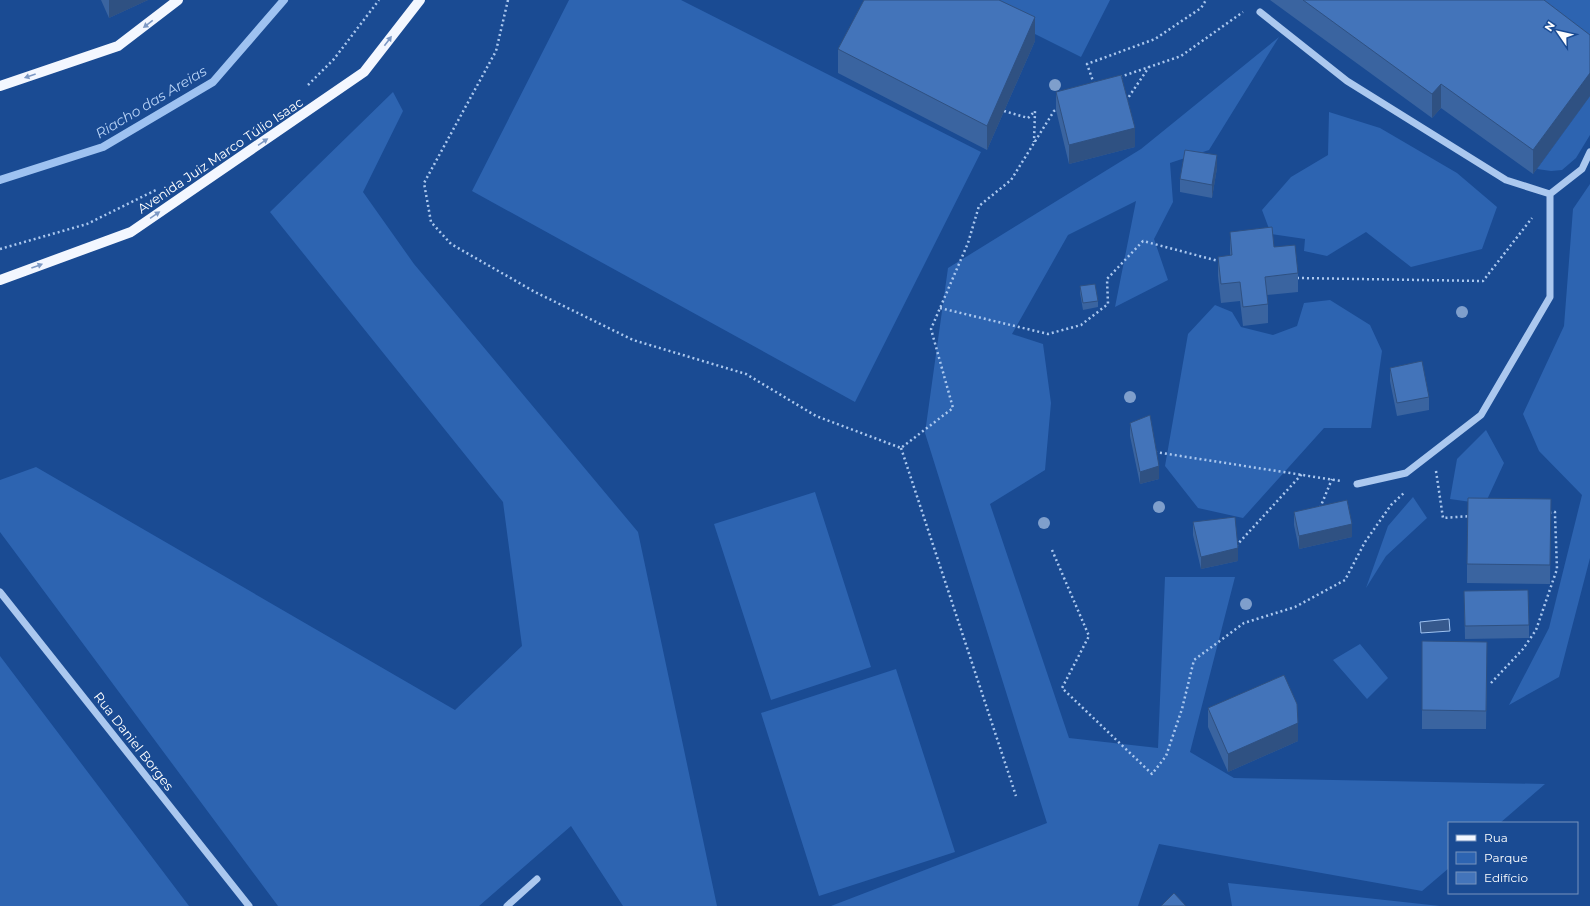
<svg xmlns="http://www.w3.org/2000/svg" width="1590" height="906" font-family="Montserrat,sans-serif">
  <style>
    .green { fill: #2d64b1 }
    .water { fill: #36598d; stroke: #9ec2f1 }
    .lines { fill: none; stroke-linecap: round; stroke-linejoin: round }
    .stream { stroke: #9ec2f1; stroke-width: 8 }
    .path { stroke: #abc8ef; stroke-width: 2.5; stroke-dasharray: 2 3; stroke-linecap: butt }
    .minor { stroke: #abc8ef; stroke-width: 7 }
    .major { stroke: #f3f7ff; stroke-width: 10 }
    .tree { fill: #7f9fcc }
    .wall { fill: #3a64a0 }
    .shaded-wall { fill: #2f5182 }
    .building { fill: #4374ba; stroke: #2f5182 }
    .oneway { fill: #7c98c4 }
    .labels { text-anchor: middle; dominant-baseline: central; stroke-width: 3; stroke-linejoin: round; paint-order: stroke }
    .street-label { font-size: 13px; fill: #fff; stroke: #1a4b93 }
    .water-label { font-size: 14px; font-style: italic; fill: #b7d2f6; stroke: #1a4b93 }
  </style>
  <rect width="100%" height="100%" fill="#1a4b93"/>
  <path class="green" d="M569,0H681L981,152L855,402L472,191Z
    M967,0H1110L1081,57Z
    M1526,0H1590V44Z
    M1279,37L1209,150L1170,163L1173,202L1154,239L1168,280L1115,307L1136,201L1068,235L1012,334L1043,344L1051,403L1045,470L990,504L1069,738L1158,748L1165,577H1235L1190,752L1234,778L1545,784L1500,823H1449V868L1422,891L1159,844L1138,906H831L1047,823L925,433L948,268L1141,149Z
    M393,92L403,111L363,192L414,264L638,532L717,906H623L571,826L479,906H278L0,532V480L36,467L455,710L522,646L503,502L270,212Z
    M1590,96V135L1576,158L1562,170L1551,171L1537,169Z
    M1329,112L1380,128L1457,173L1497,207L1482,249L1411,267L1366,232L1327,256L1304,251L1305,239L1271,234L1262,210L1291,177L1328,155Z
    M1590,184V558L1559,677L1509,705L1549,628L1582,495L1539,451L1523,414L1564,326L1573,209Z
    M1330,300L1370,325L1382,351L1371,428H1324L1243,518L1198,508L1165,466L1188,334L1215,305L1232,312L1241,327L1273,335L1297,326L1304,303Z
    M1486,430L1504,463L1485,504L1450,499L1457,459Z
    M815,492L871,667L771,700L714,524Z
    M1413,497L1427,518L1386,556L1366,588L1388,526Z
    M1360,644L1388,678L1367,699L1333,660Z
    M0,656L189,906H0Z
    M896,669L955,852L819,896L761,713Z
    M1228,883L1440,906H1232Z"/>
  <path class="water" d="M1449,619L1450,631L1421,633L1420,622Z"/>
  <g class="lines">
    <path class="stream" d="M0,180L103,147L213,82L284,0"/>
    <path class="path" d="M508,0L496,51L424,183L431,222L451,244L535,292L633,340L746,374L816,416L901,448L953,408L931,329L968,243L979,206L1011,180L1054,111L1058,108
      M1120,77L1181,56L1243,12
      M1094,84L1087,64L1155,39L1201,8L1206,0
      M308,85L334,59L379,0
      M1126,101L1149,67
      M1004,111L1028,118L1035,111L1034,142
      M0,249L87,224L158,189
      M1297,278L1483,281L1532,218
      M940,308L1048,334L1081,325L1108,304L1107,279L1143,241L1222,262
      M901,448L1016,796
      M1155,452L1341,481
      M1436,471L1443,518L1471,516
      M1320,508L1332,479
      M1236,546L1302,474
      M1052,550L1089,636L1062,688L1152,774L1166,756L1182,709L1194,660L1244,623L1295,607L1345,580L1365,542L1391,505L1405,492
      M1491,683L1523,649L1536,630L1557,569L1555,515V512L1548,513"/>
    <path class="minor" d="M1260,12L1347,81L1506,180L1550,194L1582,169L1590,152
      M1357,484L1406,473L1481,415L1550,297V194
      M0,592L249,906
      M507,906L537,879"/>
    <path class="major" d="M0,86L118,46L178,0
      M0,280L131,232L364,72L420,0"/>
  </g>
  <g class="tree">
    <circle cx="1055" cy="85" r="6"/>
    <circle cx="1462" cy="312" r="6"/>
    <circle cx="1130" cy="397" r="6"/>
    <circle cx="1159" cy="507" r="6"/>
    <circle cx="1044" cy="523" r="6"/>
    <circle cx="1246" cy="604" r="6"/>
  </g>
  <path class="wall" d="M101,0H148L109,18Z
    M1270,0H1544L1590,35V96L1533,174L1441,108L1432,118Z
    M1035,41L987,150L838,73V49Z
    M1056,92L1135,147L1069,164L1056,110Z
    M1217,168L1212,198L1180,192V179Z
    M1230,232L1274,247L1298,273V292L1267,295L1268,304V323L1243,326L1240,301L1221,303L1218,276V257L1230,256Z
    M1080,286L1098,301V307L1083,310L1080,293Z
    M1390,368L1429,397V410L1397,416L1390,381Z
    M1130,423L1159,479L1140,484L1130,436Z
    M1551,499L1550,584L1467,583V564Z
    M1294,512L1352,537L1299,549L1294,525Z
    M1193,522L1238,561L1201,569L1193,535Z
    M1464,591L1529,625V638L1465,639Z
    M1422,641L1487,660L1486,729H1422Z
    M1208,708L1298,741L1228,772L1208,727Z"/>
  <path class="shaded-wall" d="M109,0H148L109,18Z
    M1035,17V41L987,150V126Z
    M1590,73V96L1533,174V150Z
    M1441,84V108L1432,118V94Z
    M1135,128V147L1069,164V145Z
    M1217,155V168L1212,198V185Z
    M1159,466V479L1140,484V472Z
    M1352,524V537L1299,549V536Z
    M1238,548V561L1201,569V557Z
    M1298,723V741L1228,772V754Z"/>
  <path class="building" d="M864,0H999L1035,17L987,126L838,49Z
    M1303,0H1544L1590,35V73L1533,150L1441,84L1432,94Z
    M1121,75L1135,128L1069,145L1056,92Z
    M1185,150L1217,155L1212,185L1180,179Z
    M1272,227L1274,247L1295,245L1298,273L1265,277L1268,304L1243,307L1240,282L1221,284L1218,257L1232,255L1230,232Z
    M1095,284L1098,301L1083,303L1080,286Z
    M1422,361L1429,397L1397,403L1390,368Z
    M1150,415L1159,466L1140,472L1130,423Z
    M1468,498L1551,499L1550,565L1467,564Z
    M1347,500L1352,524L1299,536L1294,512Z
    M1235,517L1238,548L1201,557L1193,522Z
    M1528,590L1529,625L1465,626L1464,591Z
    M1422,641L1487,642L1486,711L1422,710Z
    M1284,675L1297,704L1298,723L1228,754L1208,708Z
    M1174,893L1186,906H1161Z"/>
  <defs><path id="oneway-solid" d="M-6-.8H1V-3.2L6.5 0L1 3.2V.8H-6Z"/></defs>
  <g class="oneway">
    <use href="#oneway-solid" transform="translate(148 24) rotate(142)"/>
    <use href="#oneway-solid" transform="translate(388 41) rotate(-53)"/>
    <use href="#oneway-solid" transform="translate(30 76) rotate(161)"/>
    <use href="#oneway-solid" transform="translate(263 142) rotate(-34)"/>
    <use href="#oneway-solid" transform="translate(155 215) rotate(-34)"/>
    <use href="#oneway-solid" transform="translate(37 266) rotate(-20)"/>
  </g>
  <g class="labels">
    <g class="street-label">
      <text transform="translate(220 155) rotate(-34)">Avenida Juiz Marco Túlio Isaac</text>
      <text transform="translate(134 741) rotate(52)">Rua Daniel Borges</text>
    </g>
    <g class="water-label">
      <text transform="translate(151 102) rotate(-31)">Riacho das Areias</text>
    </g>
  </g>
  <rect x="1448" y="822" width="130" height="72" fill="#1a4b93" stroke="#7693be"/>
  <rect x="1456" y="835" width="20" height="6" fill="#f3f7ff" stroke="#7693be"/>
  <text x="1484" y="842" font-size="12" fill="#ffffff">Rua</text>
  <rect x="1456" y="852" width="20" height="12" fill="#2d64b1" stroke="#7693be"/>
  <text x="1484" y="862" font-size="12" fill="#ffffff">Parque</text>
  <rect x="1456" y="872" width="20" height="12" fill="#4374ba" stroke="#7693be"/>
  <text x="1484" y="882" font-size="12" fill="#ffffff">Edifício</text>
  <g transform="translate(1558 32) rotate(304)" stroke="#1a4b93" stroke-width="3" paint-order="stroke">
  <path d="M0-3L7 15L0 10L-7 15Z" fill="#ffffff"/>
  <text y="-6" font-size="11" font-weight="bold" text-anchor="middle" fill="#ffffff">N</text>
  </g>
</svg>
